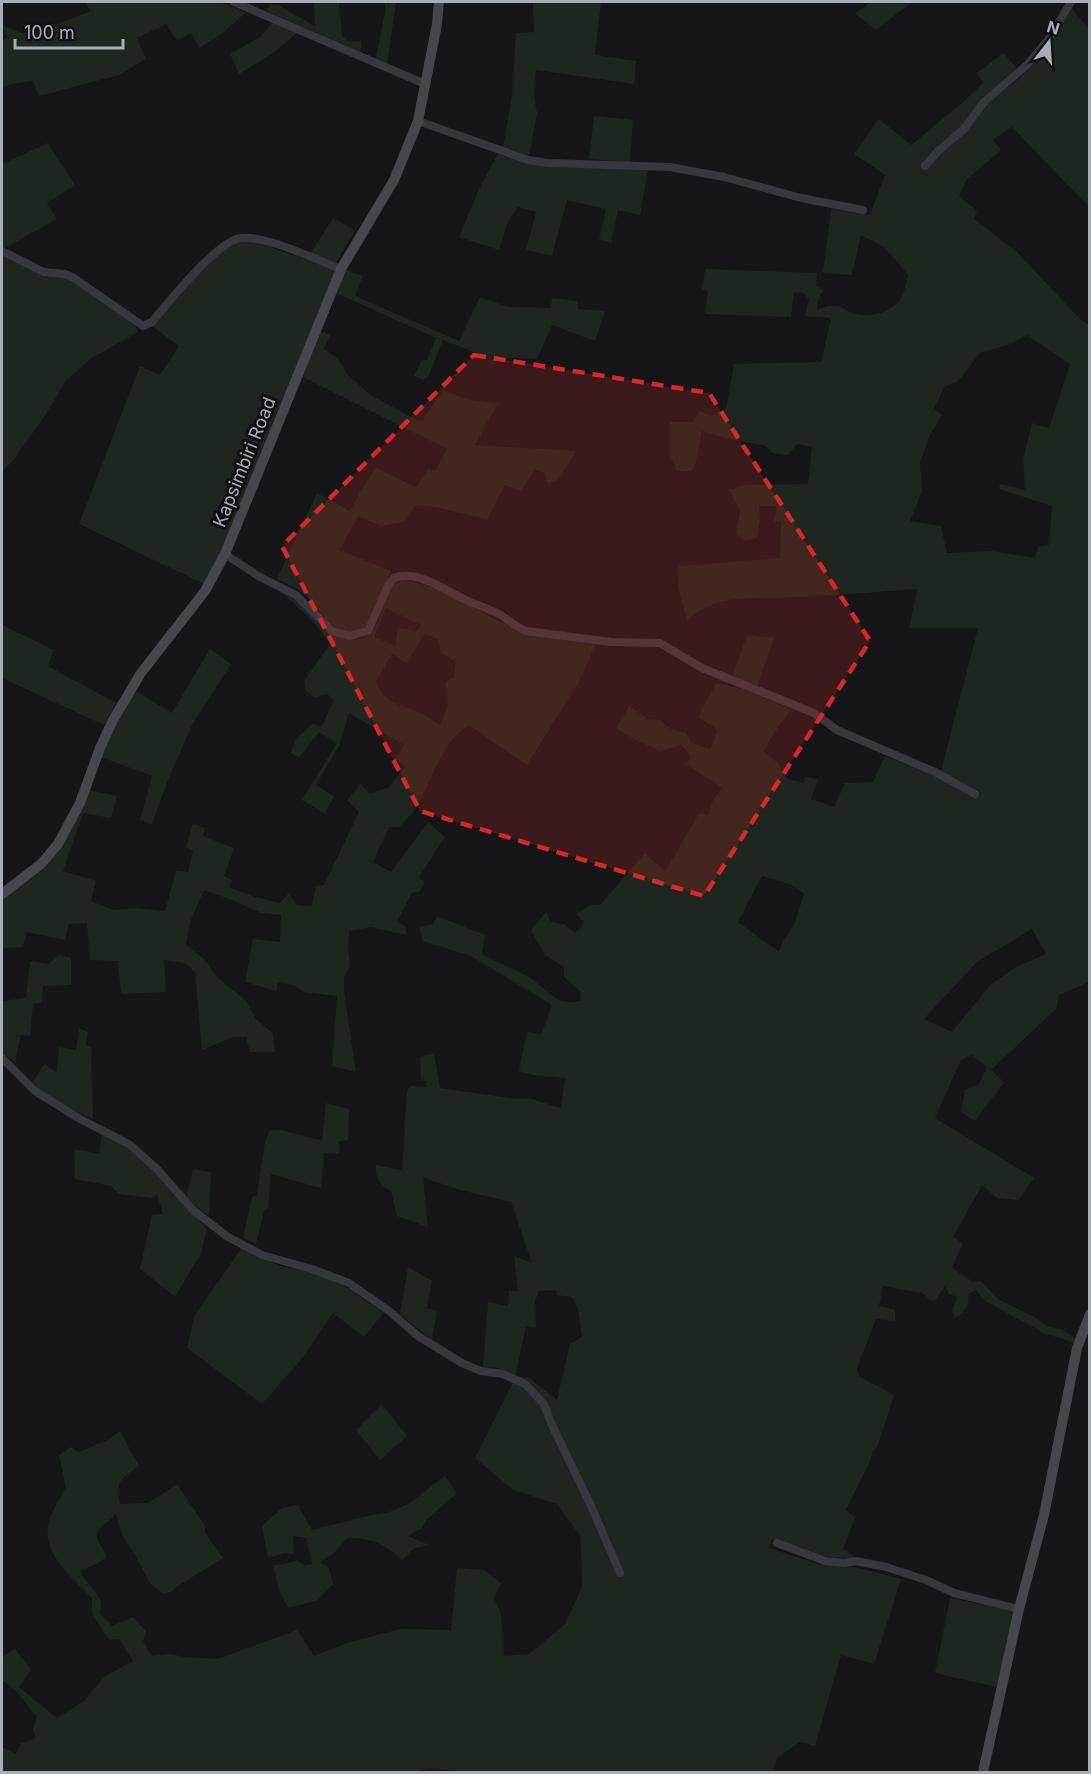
<svg xmlns="http://www.w3.org/2000/svg" width="1091" height="1774" font-family="Inter,sans-serif">
  <style>
    .green { fill: #1e261f; fill-rule: evenodd }
    .lines { fill: none; stroke-linecap: round; stroke-linejoin: round }
    .street { stroke: #37383d; stroke-width: 8 }
    .secondary { stroke: #45474d; stroke-width: 10 }
    .marked { fill: #d62828; fill-opacity: 0.2; stroke: #d62828; stroke-width: 4.5; stroke-dasharray: 12 8; stroke-linejoin: round }
    .labels { text-anchor: middle; dominant-baseline: central; stroke-width: 6; stroke-linejoin: round; paint-order: stroke }
    .street-label { font-size: 18px; fill: #a8adb8; stroke: #111113 }
  </style>
  <rect width="100%" height="100%" fill="#161618"/>
  <path class="green" d="M85,2H219L246,12L224,32L199,48L191,33L177,41L166,24L137,38L146,59L119,75L39,96L33,81L11,84L2,88V41L7,38L3,26L22,33L47,28L91,11Z
    M339,2L342,36L349,42L361,41V52L266,11L270,5H278L315,26L314,3Z
    M385,2H396L387,64L376,58L385,12Z
    M533,2H601L595,55L636,61L634,84L536,70L534,97L537,113L529,156L503,147L512,96L516,33L534,32Z
    M871,2H912L876,30L855,13Z
    M1072,9L1089,29V207L1012,127L993,140L1001,150L966,180L959,196L977,211L974,219L1017,252L1080,319L1089,325V982L1059,995L1056,1009L991,1070L1004,1082L975,1121L961,1112L965,1090L979,1084L987,1067L972,1055L961,1060L935,1118L1034,1178L1019,1200L997,1198L982,1185L953,1237L963,1243L952,1268L973,1282L981,1281L998,1299L1036,1318L1049,1327L1061,1329L1075,1338V1343L1044,1333L985,1301L976,1290L968,1294C970,1305 965,1313 955,1318L952,1309L958,1297L949,1294L945,1286L934,1302L922,1293L883,1286L879,1306L895,1310V1321L876,1319L857,1368L859,1376L894,1395L878,1445L872,1453L871,1459L846,1510L855,1518L843,1549L855,1557C827,1562 799,1548 772,1539L769,1548L818,1564L859,1568L901,1579L874,1664L841,1655L815,1746L800,1742L777,1758L773,1772H471L430,1768L415,1772H2V1747L16,1754L20,1744L36,1738L33,1730L37,1717L16,1691L2,1680V1657L15,1649L31,1669L19,1687L57,1718L84,1701L104,1677L133,1661L119,1639L109,1640L92,1614V1598C72,1577 40,1553 49,1520C53,1509 61,1497 66,1487L59,1455L71,1447L78,1452L106,1441L120,1431L139,1466C120,1480 116,1479 120,1504L148,1503L177,1484L205,1526V1533L223,1558L178,1586L171,1592L163,1594L150,1583L135,1555L123,1537L116,1514L98,1530L97,1538L107,1557L96,1564L79,1571L101,1600L100,1614L112,1626L133,1617L146,1631L143,1641L152,1656L169,1654L185,1657L218,1659L297,1630L314,1656L347,1643L400,1629L451,1630L457,1568L484,1570L501,1583L494,1598L501,1614L504,1656L529,1654L565,1624L582,1587L581,1537L557,1504L513,1490L475,1458L515,1378L499,1368L483,1367L488,1302L508,1306L509,1291H518L514,1256L532,1263L511,1202L456,1189L423,1177L428,1227L397,1216L391,1191C379,1184 375,1179 376,1165L402,1170L407,1091L410,1086L426,1087V1081L421,1079L420,1057L434,1053L440,1088L517,1099L528,1098L561,1108L565,1078L533,1075L519,1071L527,1031L541,1035L552,1005L471,956L423,941L419,927L433,924L437,916L485,935L482,954C496,962 511,968 525,975C544,984 556,1010 581,1000V992L564,977V967L544,954L531,930L546,912L551,922L564,924L575,933L584,924L577,914L590,905H600L645,853L665,872L699,813L708,816L713,800L723,788L686,764L691,756L681,745L660,751L636,740L616,728L629,706L648,719L660,720L671,729L686,733L691,743L710,749L718,730L698,717L716,683L743,689L791,709L770,739L764,752L778,763L787,778L803,783L806,777L818,779L811,799L834,807L845,783L873,782L885,756L942,779L977,797L979,791L941,771L978,628H909L917,589C877,592 837,595 797,597C758,600 720,591 687,620L678,588L679,566L780,558L781,522L774,521L777,506H759L760,520L757,538L746,541L736,534L740,510L729,490L746,485L808,484L812,447L797,444L788,455L772,453L766,446L725,438L702,431L695,466L691,471H677L670,455V422H692L700,411L711,416L726,408L734,364L821,362L831,318L805,316L809,299L803,293L794,292L791,317L705,314L708,291L702,289L705,269L817,273L816,286L823,290L818,300L817,310L827,306H841C855,321 890,317 901,298C905,292 906,282 908,275L885,248L861,235L852,275L823,273L831,209L870,215L885,175L854,154L879,119L911,145L962,103L983,83L977,73L1004,53L1017,69L984,97L963,127L939,144L931,157L969,129L981,111L991,100L1019,79L1034,64ZM1027,335L1070,364L1049,428L1032,423L1023,459L1025,490L1000,484L999,489L1052,506L1049,545L1038,547L1035,558L991,551L947,553L941,526L910,521L922,491L920,462L930,435L942,415L934,409L944,387L958,381L980,353L1011,344ZM762,876L792,885L804,894L794,925L783,941L779,952L738,922ZM1032,929L1046,954L1016,967L991,984L952,1032L924,1019L977,962ZM556,1290L557,1295L571,1297L578,1308L582,1337L570,1344L557,1400L528,1377L515,1378L526,1326L536,1328L535,1301L539,1291Z
    M273,22L297,33L273,53L239,74L230,54L260,37Z
    M594,116L633,120L630,162L589,159Z
    M48,143L75,185L47,203L57,219L5,248L2,247V164Z
    M498,154L531,164L551,167L648,170L640,215L618,210L611,243L599,239L606,209L567,200L552,256L526,250L536,212L518,207L508,221L499,250L459,237L480,187Z
    M333,218L355,230L336,263L310,254Z
    M243,240L254,241L337,271L276,414L221,553L204,584L79,524L140,366L160,375L179,346L152,326C172,303 214,248 243,240Z
    M2,255L66,277L103,300L136,327L138,332L90,359L66,381L46,414L15,458L2,472Z
    M345,270L363,276L355,296L459,341L480,297L508,307L551,308L552,298L578,301V309L605,311L595,341L552,325L537,359L487,357L443,340L428,377L423,380L414,376L422,360H427L436,338L336,293Z
    M320,331L330,335L324,349L340,361L347,374L372,396L421,422L443,390L469,400L498,403L475,445L576,451L559,479L548,483L545,473L535,470L521,491L505,485L487,519L435,507L415,505L403,522L381,526L358,516L340,550L391,571L369,625C338,650 322,609 302,592C296,587 285,583 277,579L317,493L350,511L361,490L376,468L416,487L429,468L435,471L447,449L301,376Z
    M402,579L435,588L523,633L596,643L580,680L527,765L469,725C441,742 433,779 417,806C412,814 405,821 399,827H389L373,862L391,872L428,822L445,837L419,877L425,883L419,892L412,893L397,921L406,927L407,935L371,927L349,931L348,947L350,967L344,978V992L356,1072L332,1066L337,996L304,992L294,985L278,983L276,991L245,982L253,939L280,942L281,915L261,913L235,901L204,890L190,922L186,945L204,959L216,976L246,1001L256,1019L273,1033L275,1052H250L246,1037H233L202,1050L195,972L185,963L164,960L166,992L121,994L118,961L90,960L87,923L69,924L65,940L27,932L23,947L2,948V898L31,879L46,865L88,790L117,796L111,818L83,813L63,871L96,881L91,901L114,910L137,908L165,911L176,871L188,872L193,850L186,847L193,824L205,828L203,836L234,848L224,876L232,880L229,887L255,897L280,903L289,893L297,905L312,906L316,886L324,885L359,812L347,800L360,784L370,793L388,788L405,767L395,758L404,745L349,713L339,746L316,785L334,796L325,814L302,800L337,743L319,732L299,758L291,753L296,739L313,723L321,727L334,700L327,694L315,698L305,690L304,681L330,644L312,620L279,590C292,596 304,604 313,615C318,620 323,628 329,632C340,640 364,644 373,631C384,615 382,587 402,579ZM386,608L421,625L417,631L398,628L395,646L374,637ZM424,634L438,639L441,653L456,662L454,678L446,682L448,704L440,725C433,721 424,713 416,711C397,704 385,703 376,682L392,654L407,663Z
    M2,625L54,650L48,666L116,703L104,725L2,678Z
    M747,635L774,638L757,686L732,677Z
    M210,649L231,664L192,725L168,780L152,824L140,820L152,776L101,757L115,725L136,691L172,713Z
    M58,955L71,958V985L43,986L42,1003L33,1004L30,1036L21,1035L15,1062L2,1054V1001L26,998L30,961L49,964Z
    M79,1028L88,1032L86,1046L91,1047L93,1120L45,1095L32,1083L44,1064L57,1072L59,1047L76,1050Z
    M326,1103L349,1109L348,1140L339,1142V1154L324,1153L321,1188L271,1174L268,1208L264,1211L256,1244L243,1238L252,1197L257,1195L265,1141L270,1130H282L322,1141Z
    M102,1134L126,1146L153,1169L207,1229L201,1253L175,1297L140,1269L152,1215L163,1214L157,1194L152,1198L118,1194L111,1186L75,1179L74,1149L99,1154Z
    M193,1169L211,1172L209,1215L201,1211L186,1197Z
    M241,1249L281,1266L319,1274L350,1289L383,1313L364,1337L333,1313L300,1361L262,1404L187,1348L194,1316Z
    M408,1267L432,1281L427,1308L437,1311L432,1340L400,1314Z
    M382,1404L407,1436L380,1460L356,1430Z
    M445,1476L457,1493L426,1520L422,1528L408,1536L429,1545L413,1549L402,1560C380,1542 377,1539 348,1538L333,1554L320,1562L329,1568L333,1584L318,1600L288,1608L279,1590L273,1566L298,1561L304,1566L312,1564L306,1538L293,1536L294,1555L285,1553L268,1558L262,1526L282,1508L298,1505L312,1530L371,1515L387,1513L410,1503Z
    M950,1598L1014,1611L997,1687L935,1673Z"/>
  <g class="lines">
    <path class="street" d="M234,2L425,84
      M418,121L528,160L548,163L670,167L724,177L801,198L863,210
      M925,166L939,150L963,130L984,102L1027,65L1048,40L1071,2
      M2,251L44,272L65,274L74,278L143,326L152,322C168,303 218,240 241,238C266,235 316,260 341,269
      M225,554L260,577L296,595L332,631L350,636L368,631L388,586L394,578C416,569 445,590 464,599C476,605 491,609 502,616C511,622 517,627 526,631L611,642L660,643L702,668L814,713L837,730L935,772L975,794
      M2,1058L35,1091L80,1119L129,1144L157,1169L194,1211L228,1237L262,1255L312,1269L349,1283L389,1311L418,1336L462,1363L481,1371L503,1374L525,1384L544,1404L551,1423L592,1508L620,1573
      M777,1543L825,1561L844,1563L856,1561L886,1567L926,1580L954,1593L1019,1609"/>
    <path class="secondary" d="M2,894L41,864L58,844L80,803L100,748L113,720L141,673L205,591L225,554L341,269L394,180L418,121L437,24L439,2
      M983,1772L1019,1609L1044,1515L1077,1348L1090,1314"/>
  </g>
  <path class="marked" d="M474,355L709,393L870,641L704,896L420,811L282,546Z"/>
  <g class="labels">
    <g class="street-label">
      <text transform="translate(244 462) rotate(-68)">Kapsimbiri Road</text>
    </g>
  </g>
  <rect width="1091" height="1774" fill="none" stroke="#a8adb8" stroke-width="6"/>
  <g transform="translate(1049 42) rotate(17)" stroke="#111113" stroke-width="4.5" paint-order="stroke">
  <path d="M0-4.5L10 22L0 15L-10 22Z" fill="#a8adb8"/>
  <text y="-9" font-size="16" font-weight="bold" text-anchor="middle" fill="#a8adb8">N</text>
  </g>
  <path d="M15 39v9h108v-9" fill="none" stroke="#a8adb8" stroke-width="3"/>
  <text x="24" y="39" font-size="18" fill="#a8adb8" stroke="#111113" stroke-width="4.5" paint-order="stroke">100 m</text>
</svg>
